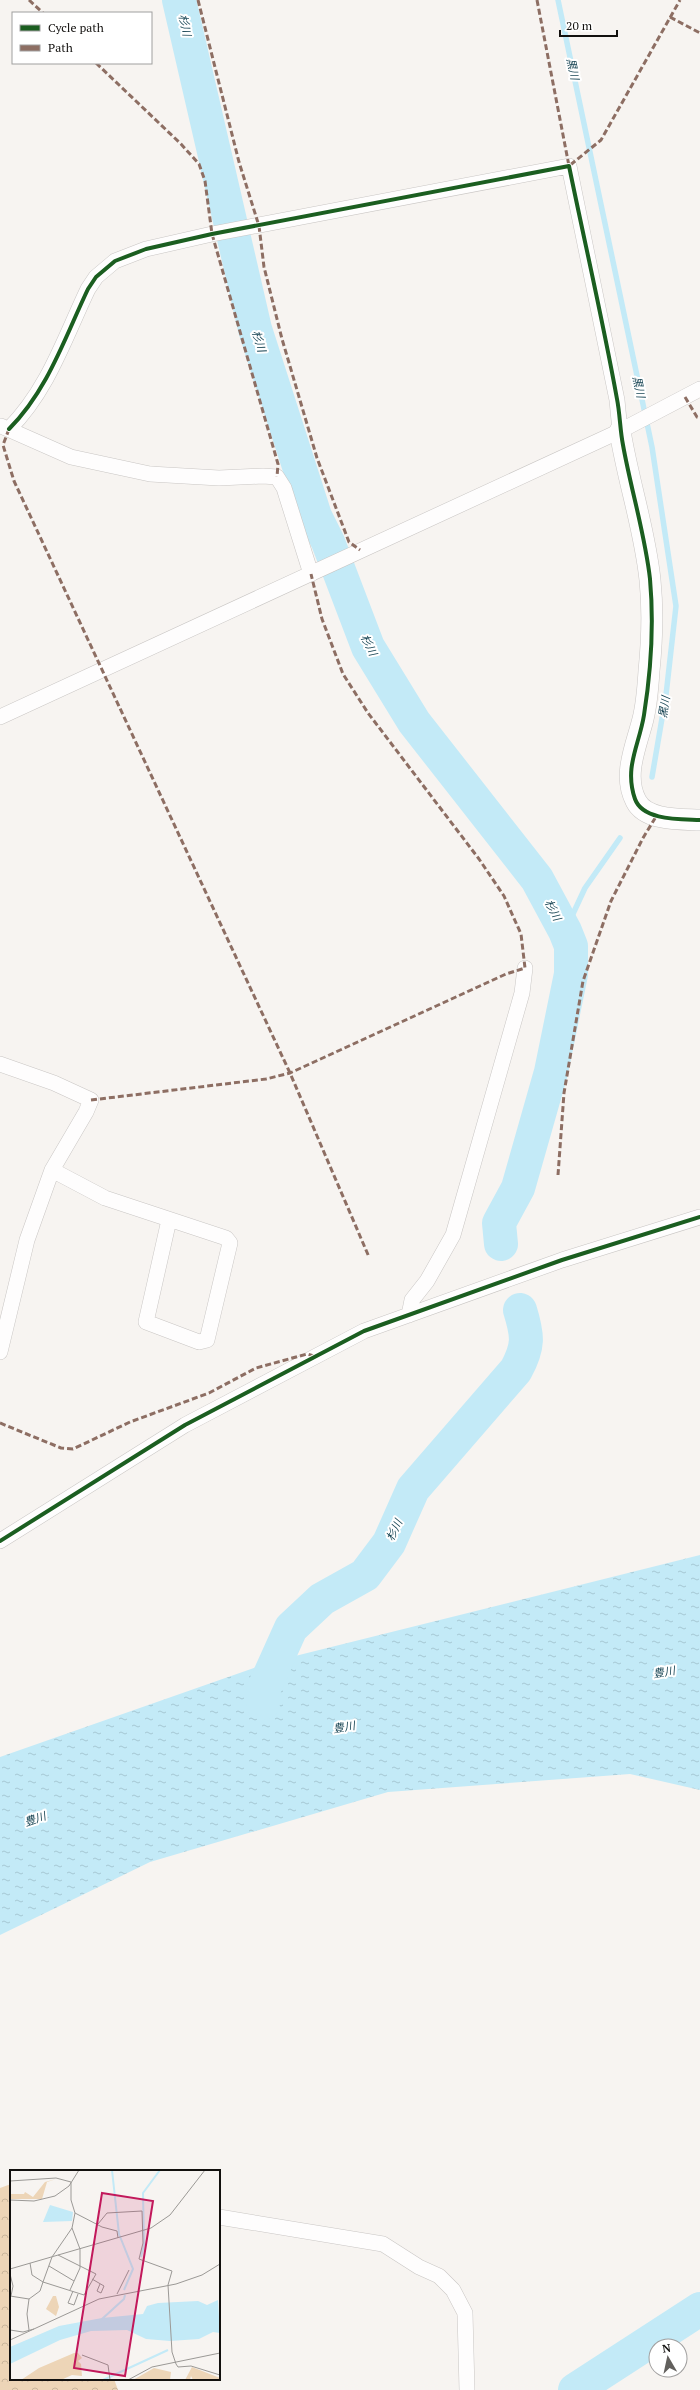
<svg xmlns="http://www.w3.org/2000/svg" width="700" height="2390" font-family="'PT Serif','Noto Sans JP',serif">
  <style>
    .forest { fill: url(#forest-crowns) }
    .water { fill: url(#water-ripples) }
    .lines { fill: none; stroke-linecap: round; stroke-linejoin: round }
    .stream { stroke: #c3eaf7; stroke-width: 5.5 }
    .river { stroke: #c3eaf7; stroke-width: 34 }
    .street-casing { stroke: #c9c6c4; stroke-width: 16 }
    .secondary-casing { stroke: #c9c6c4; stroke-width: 22 }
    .street { stroke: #fefdfd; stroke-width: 15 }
    .secondary { stroke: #fefdfd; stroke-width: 21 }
    .quiet { stroke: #8d6e63; stroke-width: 3; stroke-dasharray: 6 3; stroke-linecap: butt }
    .cycleway-casing { stroke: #fff; stroke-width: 6 }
    .cycleway { stroke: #1b5e20; stroke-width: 4 }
    .labels { text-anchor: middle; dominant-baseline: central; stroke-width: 4; stroke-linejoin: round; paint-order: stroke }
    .water-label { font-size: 11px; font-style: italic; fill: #184554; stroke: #fff }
    .inset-river { fill: none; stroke: #c3eaf7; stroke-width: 2 }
    .inset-road { fill: none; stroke: #9b9996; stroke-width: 1 }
    .view { fill: #c2185b; fill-opacity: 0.15; stroke: #c2185b; stroke-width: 2 }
    .inset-edge { fill: none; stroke: #12100e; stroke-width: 2 }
  </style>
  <defs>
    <pattern id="forest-crowns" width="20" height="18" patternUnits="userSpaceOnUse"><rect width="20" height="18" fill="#edd5b7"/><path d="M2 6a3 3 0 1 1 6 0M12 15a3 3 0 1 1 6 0" fill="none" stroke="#cab69c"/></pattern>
    <pattern id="water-ripples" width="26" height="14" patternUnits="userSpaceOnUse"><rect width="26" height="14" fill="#c3eaf7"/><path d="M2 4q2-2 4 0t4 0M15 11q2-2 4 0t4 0" fill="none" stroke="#a6c8d3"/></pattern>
  </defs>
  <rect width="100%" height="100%" fill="#f7f4f1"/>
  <path class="forest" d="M11,2184V2379H114L118,2390H0V2188Z"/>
  <path class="water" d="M700,1555V1790L630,1774L388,1792L150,1862L0,1935V1757L271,1662Z"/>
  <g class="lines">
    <path class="stream" d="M558,0L652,447L676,606L666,695L652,777
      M565,931L585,888L620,838"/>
    <path class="river" d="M179,0L255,329L315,516L328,542L368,647L414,722L537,879L565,931L571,946V974L551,1072L518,1188L499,1223L501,1244
      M263,1703L264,1688L291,1628L322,1599L365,1575L389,1543L413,1489L516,1370C529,1346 528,1336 520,1310
      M575,2390L700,2309"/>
    <defs>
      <path id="street" d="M1,426L71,457L150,474L219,478L263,476L277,477L284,488L311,574
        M9,429C48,390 65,337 88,289L96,277L115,261L146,249L212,234L569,166L617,400L620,431
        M0,717L620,431L700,389
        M0,1064L54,1083L91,1100L86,1112L52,1170L27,1240L0,1352
        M52,1170L105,1198L226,1238L230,1243L207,1340L199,1342L146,1322L169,1220
        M409,1315L412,1300L427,1281L453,1235L522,993L525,968
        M0,1541L185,1425L364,1331L562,1260L700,1217
        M219,2217L383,2244L419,2267L439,2276L453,2290L465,2313L467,2390"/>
      <path id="secondary" d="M620,431C628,481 645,530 650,580C653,609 652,641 649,671C648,686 647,703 643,719C637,744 622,775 636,801C646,821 681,819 700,820"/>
    </defs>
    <use href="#street" class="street-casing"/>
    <use href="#secondary" class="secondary-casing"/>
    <use href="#street" class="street"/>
    <use href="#secondary" class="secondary"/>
    <path class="quiet" d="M29,0L43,13
      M198,0L239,162L259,226L264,267L282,339L317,458L349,542L360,550
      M537,0L569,166L601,140L680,0
      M670,17L700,33
      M96,63L181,144L199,164L205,181L212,234L278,464L277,477
      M685,397L697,417L700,418
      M9,429L3,445L14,481L290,1073L369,1257
      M91,1100L266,1079L290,1073L506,974L525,968L521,934L504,896L479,859L368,713L343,674L322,619L311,574
      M558,1175L564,1093L583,981L611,901L643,838L657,815
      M0,1423L61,1448L73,1449L130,1422L209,1393L256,1368L307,1354L314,1356"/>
    <defs>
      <path id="cycleway" d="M9,429C48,390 65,337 88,289L96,277L115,261L146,249L212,234L569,166C585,244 603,321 617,399C620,414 620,430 623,445C631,490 645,534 650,579C654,624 651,671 644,715C639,746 624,767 635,799C643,821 681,819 700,820
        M0,1541L185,1425L364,1331L562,1260L700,1217"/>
    </defs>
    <use href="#cycleway" class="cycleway-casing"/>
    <use href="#cycleway" class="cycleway"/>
  </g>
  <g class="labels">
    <g class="water-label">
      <text transform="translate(185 25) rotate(77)">杉川</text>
      <text transform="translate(573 69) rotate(78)">黒川</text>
      <text transform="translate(259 341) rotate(73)">杉川</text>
      <text transform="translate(639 387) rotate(78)">黒川</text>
      <text transform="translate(369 645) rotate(64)">杉川</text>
      <text transform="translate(664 707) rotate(-81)">黒川</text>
      <text transform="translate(553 910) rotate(63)">杉川</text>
      <text transform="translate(394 1530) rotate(-65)">杉川</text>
      <text transform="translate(664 1672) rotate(-10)">豊川</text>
      <text transform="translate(344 1727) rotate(-10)">豊川</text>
      <text transform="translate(35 1819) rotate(-19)">豊川</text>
    </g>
  </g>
  <g transform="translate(10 2170)">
    <rect width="210" height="210" fill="#f7f4f1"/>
    <path d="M46,9L37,12L32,29H0V24H14L15,22L23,27L35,12ZM43,126H46L49,137L46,146L36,139ZM64,183H68L72,188L68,191L71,194L72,206L62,205L51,210H11L29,198ZM182,197L210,208V210H183L181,206L180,210H175ZM144,198L161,202L160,210H123Z" fill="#edd5b7"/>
    <path d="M40,35L63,42L62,51L33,52ZM208,130L210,163L203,162L189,169L160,171L136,169L117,160L81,161L50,170L0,194V177L49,156L92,148L133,144L137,136L148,133L188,131L197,135Z" fill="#c3eaf7"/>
    <path class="inset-river" d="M102,0L109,64L123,99L114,120M131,87L134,75L133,23L150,0M92,149L114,129L115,125M93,210L158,180"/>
    <path class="inset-road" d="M0,11L46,8L61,12V30L65,43L62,58L42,87L33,112L74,125L86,104L48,85M0,30L24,31L45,26L59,16L69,0M65,43L92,57L107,61L108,68M88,54L97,43L132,41L133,73L129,89L162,101L158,115L162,182L166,194L168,197L181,196L210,205M39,96L64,111M0,99L141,58L160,45L195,0M0,104L3,116L1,126M82,109L94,116L91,123L87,121L90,114M60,120L70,98V79L62,58M63,121L58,133L64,135L68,124M107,124L119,100M0,126L19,129L30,121L33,112L22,105L20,93M0,160L13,162L24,159M19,160L17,144L19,129M0,170L89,129L166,114L192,105L210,94M72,185L98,195L100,210M118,210L142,197L210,183"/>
    <path class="view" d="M92,23L143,31L115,206L64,198Z"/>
    <rect width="210" height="210" class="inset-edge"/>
  </g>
  <rect x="12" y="12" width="140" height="52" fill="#ffffff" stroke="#a09f9f"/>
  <rect x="20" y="25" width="20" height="6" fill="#1b5e20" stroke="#a09f9f"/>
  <text x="48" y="32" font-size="12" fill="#12100e">Cycle path</text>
  <rect x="20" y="45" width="20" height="6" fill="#8d6e63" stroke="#a09f9f"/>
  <text x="48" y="52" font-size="12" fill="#12100e">Path</text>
  <g transform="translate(668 2358) rotate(351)"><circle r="19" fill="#ffffff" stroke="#a09f9f"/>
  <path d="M0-3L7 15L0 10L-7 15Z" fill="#62605d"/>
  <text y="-6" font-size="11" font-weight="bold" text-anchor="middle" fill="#12100e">N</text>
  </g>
  <path d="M560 30v6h57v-6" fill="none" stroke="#12100e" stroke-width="2"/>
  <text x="566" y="30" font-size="12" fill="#12100e" stroke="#ffffff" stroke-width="3" paint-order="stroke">20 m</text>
</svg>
